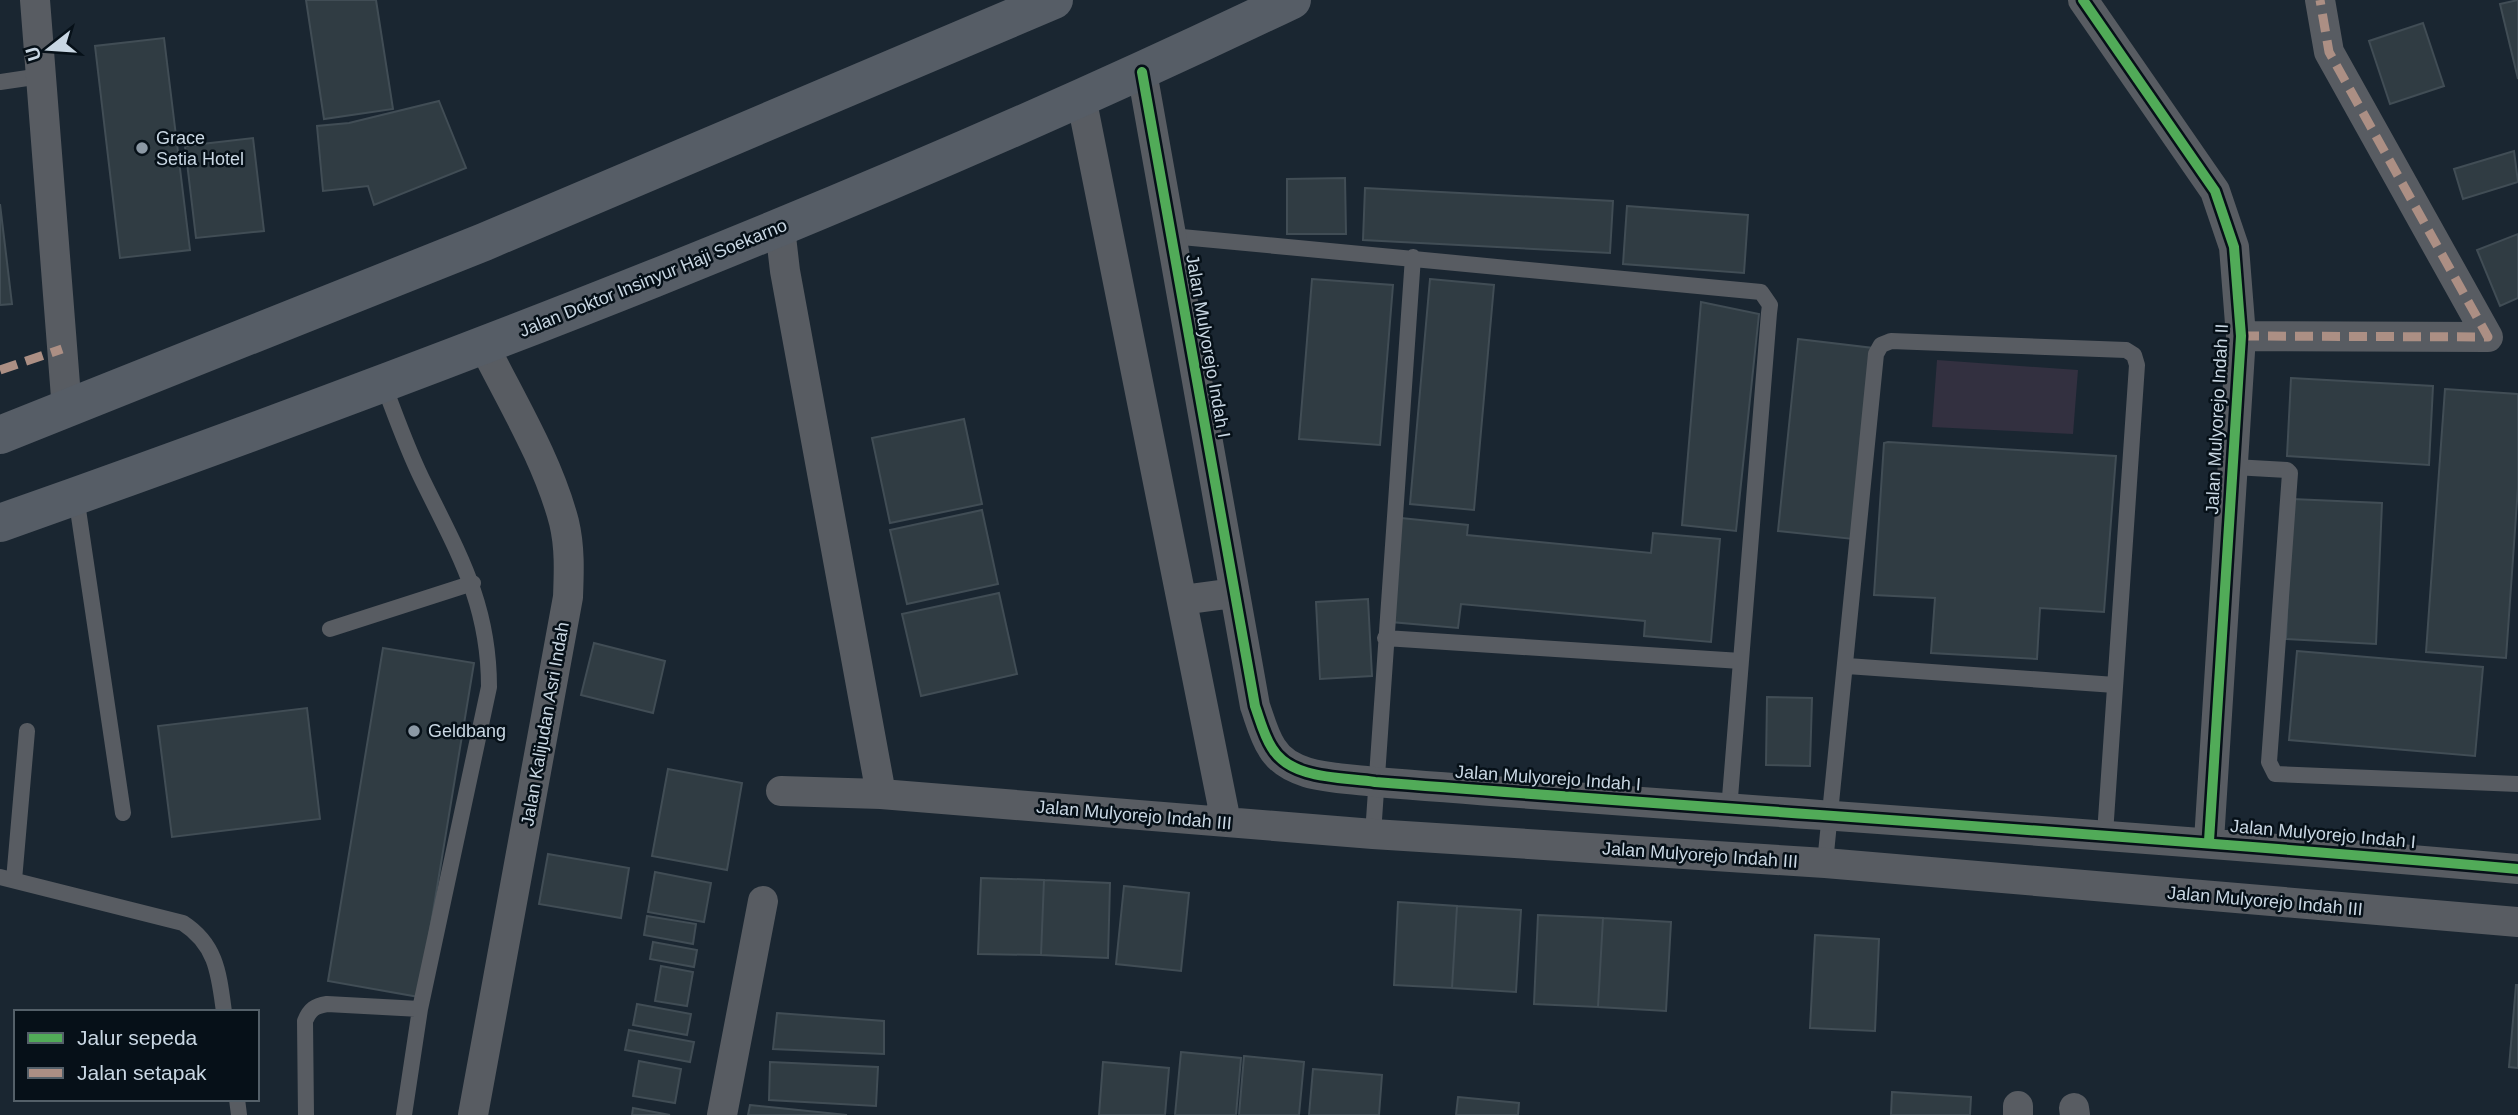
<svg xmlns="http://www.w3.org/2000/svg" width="2518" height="1115" font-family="Helvetica,sans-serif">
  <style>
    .green { fill: #333040 }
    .building { fill: #303c43; stroke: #414d55; stroke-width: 2 }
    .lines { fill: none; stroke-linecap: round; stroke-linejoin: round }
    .lane { stroke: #585c62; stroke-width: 16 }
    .street { stroke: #585c62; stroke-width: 30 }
    .primary { stroke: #565d66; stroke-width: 38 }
    .quiet { stroke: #ac8f84; stroke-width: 9; stroke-dasharray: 18 9; stroke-linecap: butt }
    .cycleway-casing { stroke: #061018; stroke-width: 15 }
    .cycleway { stroke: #51ab58; stroke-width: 10 }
    .poi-dot { fill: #8c99a5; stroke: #061018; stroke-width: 2.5 }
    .labels { text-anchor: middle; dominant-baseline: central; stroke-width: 5; stroke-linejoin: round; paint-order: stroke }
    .poi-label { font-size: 18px; fill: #c9d7e3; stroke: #061018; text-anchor: start }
    .street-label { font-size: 18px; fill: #c9d7e3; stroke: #061018 }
  </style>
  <rect width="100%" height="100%" fill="#1a2631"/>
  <path class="green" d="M1937,360L2078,370L2073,434L1932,427Z"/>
  <path class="building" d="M306,0H376L393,109L324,119Z
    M2518,0V79L2500,4Z
    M2423,23L2444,86L2390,104L2369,41Z
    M164,38L190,250L120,258L95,46Z
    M439,101L466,168L374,205L368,186L323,191L317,126L349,123Z
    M253,138L264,231L196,238L185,146Z
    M2514,151L2518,182L2463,199L2454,169Z
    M1345,178L1346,234H1287V179Z
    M1365,188L1613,201L1610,253L1363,240Z
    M0,204L12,304L0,305Z
    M1627,206L1748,215L1744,273L1623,264Z
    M2518,234V298L2500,306L2477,250Z
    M1312,279L1393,285L1380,445L1299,439Z
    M1430,279L1494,285L1474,510L1410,504Z
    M1701,302L1759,314L1736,531L1682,525Z
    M1798,339L1873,348L1853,539L1778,531Z
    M2291,378L2433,386L2429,465L2287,456Z
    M2445,389L2518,394V487L2506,658L2426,652Z
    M964,419L982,504L890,523L872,438Z
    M1888,442L2116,456L2104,612L2040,608L2037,659L1931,653L1935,598L1874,595L1884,443Z
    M2292,499L2382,503L2376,644L2286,639Z
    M982,510L998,584L907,604L890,530Z
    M1401,518L1468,525L1467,535L1651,553L1653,533L1720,539L1711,642L1644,636L1645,621L1461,604L1458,628L1391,622Z
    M999,593L1017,674L921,696L902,614Z
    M1368,599L1372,676L1320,679L1316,602Z
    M594,643L665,661L653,713L581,695Z
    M383,648L474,663L419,997L328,981Z
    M2297,651L2483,667L2475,756L2289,740Z
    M1767,697L1812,698L1810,766L1766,765Z
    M307,708L320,819L172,837L158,726Z
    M668,769L742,783L727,870L652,856Z
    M548,854L629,868L621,918L539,904Z
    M655,872L711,883L704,922L648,912Z
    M981,878L1044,880L1041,955L978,954Z
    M1044,880L1110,883L1108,958L1041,955Z
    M1124,886L1189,893L1181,971L1116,964Z
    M1398,902L1457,906L1452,988L1394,985Z
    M1457,906L1521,910L1516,992L1452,988Z
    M1538,915L1603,918L1598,1007L1534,1004Z
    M647,916L696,924L693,944L644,935Z
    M1603,918L1671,922L1666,1011L1598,1007Z
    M1815,935L1879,939L1875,1031L1810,1028Z
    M653,942L697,950L694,967L650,959Z
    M661,966L693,972L687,1006L655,1001Z
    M2516,985H2518V1068L2509,1067Z
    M637,1004L691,1014L687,1035L633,1025Z
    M777,1013L884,1021V1054L773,1049Z
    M629,1030L694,1042L690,1062L625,1050Z
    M1181,1052L1241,1058L1236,1115H1175Z
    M1244,1056L1304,1062L1299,1115H1239Z
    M639,1061L681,1069L675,1103L633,1096Z
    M770,1062L878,1067L876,1106L769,1100Z
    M1103,1062L1169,1068L1165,1115H1099Z
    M1313,1069L1382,1075L1379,1115H1309Z
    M1892,1092L1971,1097L1970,1115H1891Z
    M1458,1097L1519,1103L1518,1115H1456Z
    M750,1105L847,1115H748Z
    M633,1108L670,1115H632Z"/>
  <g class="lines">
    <path class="lane" d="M0,82L41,76
      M1171,236L1761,292L1770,305L1769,313L1729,810
      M383,383C395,414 406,446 421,477C457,551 489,602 489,687L420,1009L404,1115
      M2234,467L2287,470L2290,473L2269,762L2275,774L2518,784
      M76,496L123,813
      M330,629L473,583
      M1385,638L1741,661
      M1847,666L2115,685
      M1373,834L1413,257
      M1825,863L1876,354L1881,345L1891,341L2126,350L2134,355L2137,365L2105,834
      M0,877L183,923C217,945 219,975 224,1012
      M14,880L27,731
      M237,1099L239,1115
      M306,1115L305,1021C310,1009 315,1006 327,1004L420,1009"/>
    <path class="street" d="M35,0L67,410
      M2083,0L2215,191L2234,247L2241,336L2209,841
      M1142,72L1255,706C1260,720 1264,736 1272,748C1291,780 1342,777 1375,782C1756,812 2137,835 2518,869
      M1081,97L1226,822
      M780,228L785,271L881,794
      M2241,336L2488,337L2329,52L2320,0
      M1182,600L1234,593
      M781,791L881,794L1373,834L1825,863L2518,922
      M2018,1106V1115
      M2074,1108L2075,1115
      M473,1115L568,597C569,572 570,547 564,522C548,461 512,402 484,346
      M722,1115L763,901"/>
    <path class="primary" d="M0,435L484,242L1054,0
      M0,523C438,368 873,201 1292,0"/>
    <path class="quiet" d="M2241,336L2488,337L2329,52L2320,0
      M0,370L62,349"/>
    <defs>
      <path id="cycleway" d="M2083,0L2215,191L2234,247L2241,336L2209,841
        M1142,72L1255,706C1260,720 1264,736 1272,748C1291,780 1342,777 1375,782C1756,812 2137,835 2518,869"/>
    </defs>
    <use href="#cycleway" class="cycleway-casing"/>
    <use href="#cycleway" class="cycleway"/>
  </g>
  <g class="poi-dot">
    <circle cx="142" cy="148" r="7"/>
    <circle cx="414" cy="731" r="7"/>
  </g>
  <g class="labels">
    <g class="poi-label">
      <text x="156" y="138">Grace<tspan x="156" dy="21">Setia Hotel</tspan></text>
      <text x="428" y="731">Geldbang</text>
    </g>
    <g class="street-label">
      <text transform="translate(653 278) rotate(-22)">Jalan Doktor Insinyur Haji Soekarno</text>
      <text transform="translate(1208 346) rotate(80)">Jalan Mulyorejo Indah I</text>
      <text transform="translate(2217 419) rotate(-87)">Jalan Mulyorejo Indah II</text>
      <text transform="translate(545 724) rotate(-80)">Jalan Kalijudan Asri Indah</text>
      <text transform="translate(1548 778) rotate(4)">Jalan Mulyorejo Indah I</text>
      <text transform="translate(1134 815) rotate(5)">Jalan Mulyorejo Indah III</text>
      <text transform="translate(2323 834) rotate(5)">Jalan Mulyorejo Indah I</text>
      <text transform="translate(1700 855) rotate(4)">Jalan Mulyorejo Indah III</text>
      <text transform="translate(2265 901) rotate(5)">Jalan Mulyorejo Indah III</text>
    </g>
  </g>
  <rect x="14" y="1010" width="245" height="91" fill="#061018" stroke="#546069" stroke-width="2"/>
  <rect x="28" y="1033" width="35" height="10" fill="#51ab58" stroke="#546069" stroke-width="2"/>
  <text x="77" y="1045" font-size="21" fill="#c9d7e3">Jalur sepeda</text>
  <rect x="28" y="1068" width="35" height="10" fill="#ac8f84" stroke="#546069" stroke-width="2"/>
  <text x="77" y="1080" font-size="21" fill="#c9d7e3">Jalan setapak</text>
  <g transform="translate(49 49) rotate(253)" stroke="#061018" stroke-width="5" paint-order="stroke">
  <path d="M0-5L12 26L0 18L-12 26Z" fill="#c9d7e3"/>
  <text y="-10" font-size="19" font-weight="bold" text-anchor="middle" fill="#c9d7e3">U</text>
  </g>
</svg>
